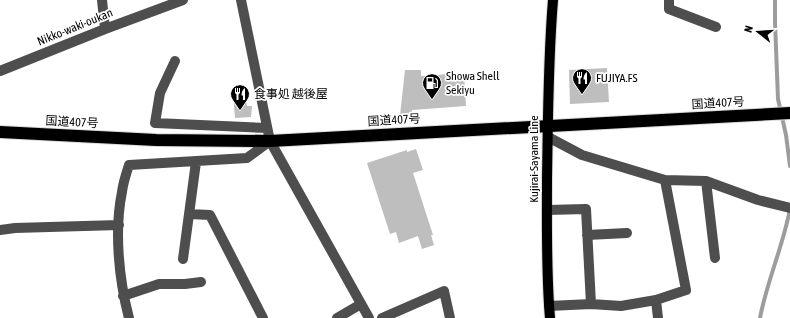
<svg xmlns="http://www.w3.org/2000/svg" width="790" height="318" font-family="'Asap Condensed','Noto Sans JP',sans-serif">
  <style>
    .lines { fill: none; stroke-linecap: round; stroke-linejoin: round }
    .stream { stroke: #9c9c9c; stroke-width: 4 }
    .building { fill: #bebebe }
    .major-casing { stroke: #dbdbdb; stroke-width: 12 }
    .highway-casing { stroke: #dbdbdb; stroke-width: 14 }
    .minor { stroke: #4e4e4e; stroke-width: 10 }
    .major { stroke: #000; stroke-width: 10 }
    .highway { stroke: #000; stroke-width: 12 }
    .labels { text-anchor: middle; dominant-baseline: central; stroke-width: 3.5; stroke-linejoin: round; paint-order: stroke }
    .street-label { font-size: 12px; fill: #000; stroke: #fff }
    .poi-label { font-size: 12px; fill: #000; stroke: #fff; text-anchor: start }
  </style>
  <rect width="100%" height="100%" fill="#fff"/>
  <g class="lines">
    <path class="stream" d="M775,0V22L778,99L786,135L790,166
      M760,318C767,281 783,246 790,209"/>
  </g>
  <path class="building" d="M607,68L609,102L570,104L569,70Z
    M405,70H421V76L464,73L466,106L412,110V115H400Z
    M245,93L247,106H252L251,117L235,118L233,95Z
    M416,149L423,170L413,173L433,235H431L434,245L422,249L418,236L399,243L396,232L390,234L367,163L407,150V152Z"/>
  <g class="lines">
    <defs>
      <path id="major" d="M550,318C546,272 547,225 547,179C548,119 548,60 553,0"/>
      <path id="highway" d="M0,132L156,140L270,141L790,113"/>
    </defs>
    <use href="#major" class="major-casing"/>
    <use href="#highway" class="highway-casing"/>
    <path class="minor" d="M102,0L105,29
      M241,0L270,141L369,318
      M669,0V9L716,27
      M175,61L160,93L155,123L267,128
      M0,71L105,29L183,0
      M548,137L582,155L665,180L706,181L758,200L790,208
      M706,181L715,258
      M547,210L586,209L591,304
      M189,214L210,215L263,318
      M0,230L15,228L119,225
      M587,235L627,233
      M183,259L196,162
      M123,296L159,284H185L201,282
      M656,300L658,318
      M549,306L591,304L621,306L656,300L686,290L665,180
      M129,318C119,280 114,231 122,192C123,183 126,174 129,165L247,158L270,141
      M337,318L361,304
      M382,318L444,291L450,318"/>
    <use href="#major" class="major"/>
    <use href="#highway" class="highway"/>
  </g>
  <defs>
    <symbol id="restaurant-pin" viewBox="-11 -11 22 30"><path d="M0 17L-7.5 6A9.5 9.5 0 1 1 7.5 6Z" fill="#000" stroke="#fff"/><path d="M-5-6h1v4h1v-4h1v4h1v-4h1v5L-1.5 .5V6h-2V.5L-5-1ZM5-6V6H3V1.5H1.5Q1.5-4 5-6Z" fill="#fff"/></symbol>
    <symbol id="fuel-pin" viewBox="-11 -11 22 30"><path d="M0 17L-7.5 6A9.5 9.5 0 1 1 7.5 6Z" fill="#000" stroke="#fff"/><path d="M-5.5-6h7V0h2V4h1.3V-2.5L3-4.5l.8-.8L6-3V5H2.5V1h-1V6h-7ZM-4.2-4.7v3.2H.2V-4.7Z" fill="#fff"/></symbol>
  </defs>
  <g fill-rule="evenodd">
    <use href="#restaurant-pin" x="571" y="67" width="22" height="30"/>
    <use href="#fuel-pin" x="421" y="72" width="22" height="30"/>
    <use href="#restaurant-pin" x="229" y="83" width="22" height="30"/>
  </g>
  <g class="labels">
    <g class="street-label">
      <text transform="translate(75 27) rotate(-22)">Nikko-waki-oukan</text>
      <text transform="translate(718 103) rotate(-3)">国道407号</text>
      <text transform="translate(394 120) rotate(-3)">国道407号</text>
      <text transform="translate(72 122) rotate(3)">国道407号</text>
      <text transform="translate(534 159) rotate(-90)">Kujirai-Sayama Line</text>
    </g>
    <g class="poi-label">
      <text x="446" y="76">Showa Shell<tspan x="446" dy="14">Sekiyu</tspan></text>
      <text x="596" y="78">FUJIYA.FS</text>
      <text x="254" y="94">食事処 越後屋</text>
    </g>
  </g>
  <g transform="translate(758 32) rotate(287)" stroke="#ffffff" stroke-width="3" paint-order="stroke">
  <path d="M0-3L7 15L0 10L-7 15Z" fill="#000000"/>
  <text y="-6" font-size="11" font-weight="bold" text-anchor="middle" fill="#000000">N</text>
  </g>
</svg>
